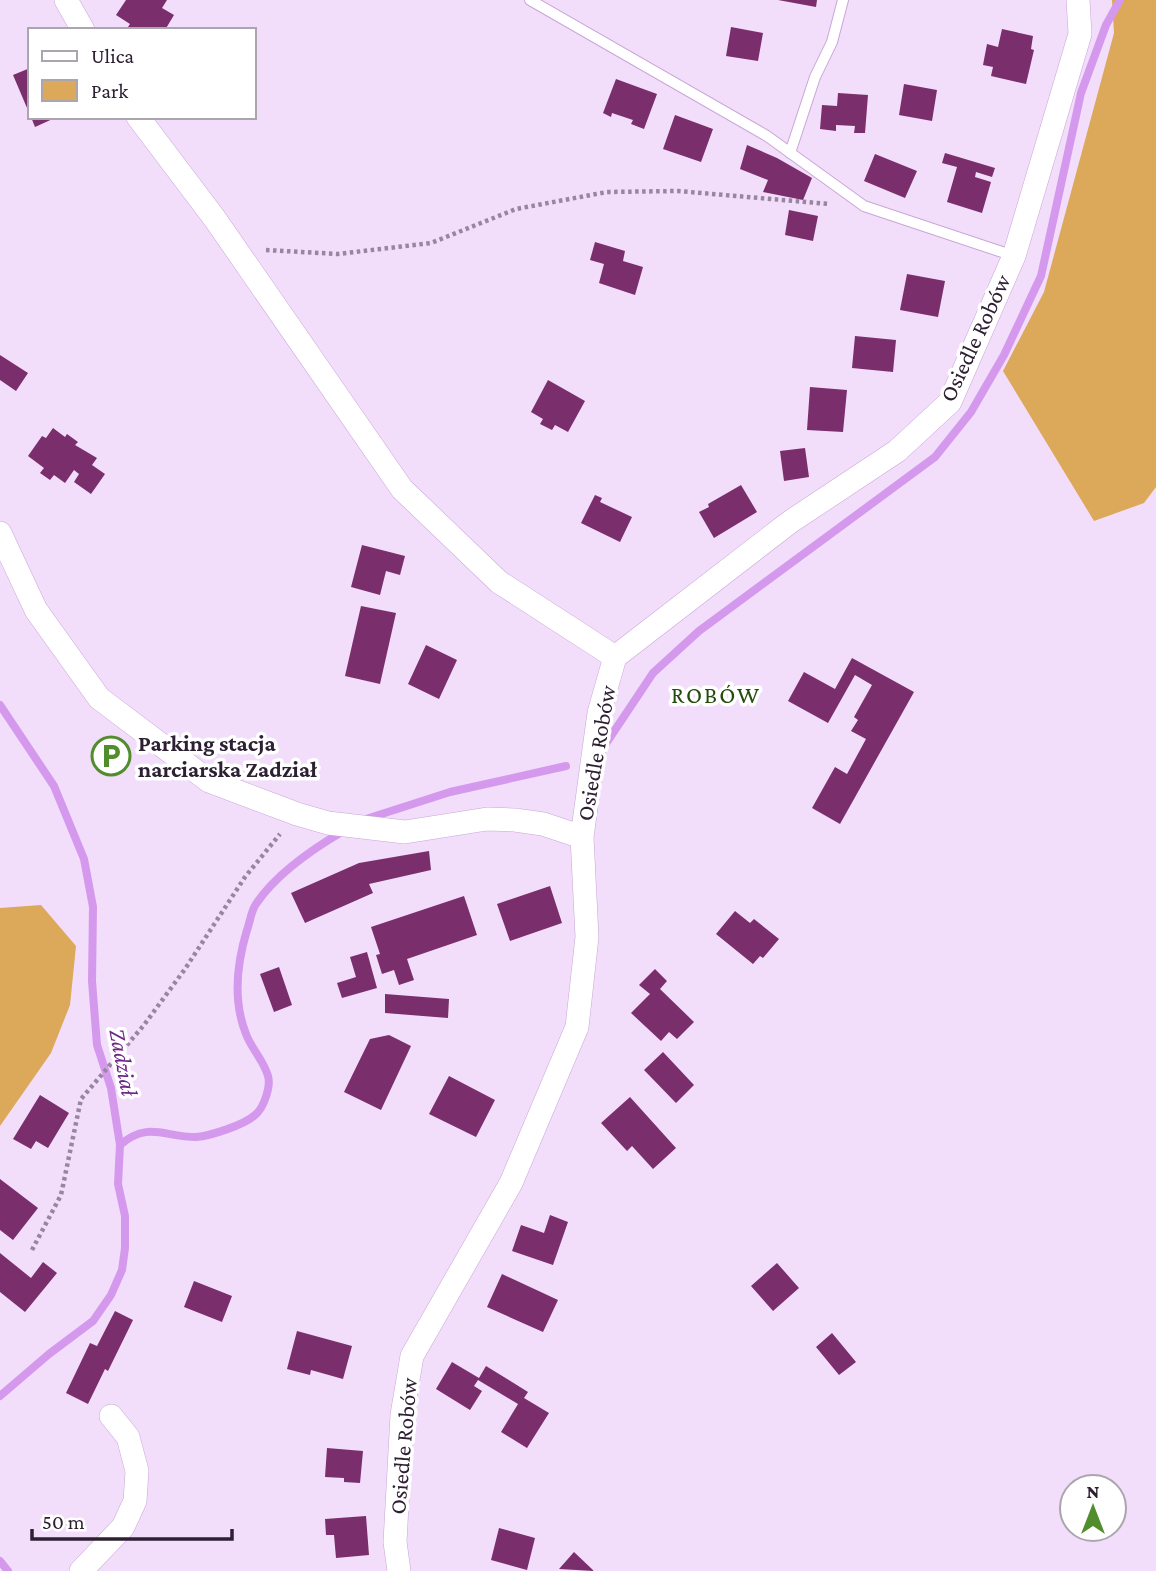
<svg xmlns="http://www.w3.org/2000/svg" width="1156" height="1571" font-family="'Crimson Pro',serif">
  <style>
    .green { fill: #dca859 }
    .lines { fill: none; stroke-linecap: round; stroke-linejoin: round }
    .stream { stroke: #d499ec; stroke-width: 8 }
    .building { fill: #7a2e6c }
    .lane-casing { stroke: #c9a6d7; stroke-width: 12 }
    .street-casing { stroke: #c9a6d7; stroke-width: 24 }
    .path { stroke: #98869f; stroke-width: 4.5; stroke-dasharray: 3.5 3.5; stroke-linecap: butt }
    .lane { stroke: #fff; stroke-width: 10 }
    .street { stroke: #fff; stroke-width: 23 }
    .labels { text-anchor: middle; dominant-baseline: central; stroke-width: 7; stroke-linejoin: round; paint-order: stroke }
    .street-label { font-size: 23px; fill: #2e2033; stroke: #fff }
    .poi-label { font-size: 23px; font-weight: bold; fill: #2e2033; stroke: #fff; text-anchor: start }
    .neighbourhood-label { font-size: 24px; letter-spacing: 2px; fill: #264c0d; stroke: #fff }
    .water-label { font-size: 24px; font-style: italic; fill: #6d2586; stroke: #fff }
  </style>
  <rect width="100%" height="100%" fill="#f2ddfb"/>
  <path class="green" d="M1112,0H1156V487L1144,503L1094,521L1003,371L1044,292L1114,33Z
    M41,905L76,946L70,1005L51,1053L0,1126V908Z"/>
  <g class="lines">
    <path class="stream" d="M0,705L54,786L84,859L93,907L92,981L97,1045L111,1088L120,1145L118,1184L125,1216V1248L122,1270L111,1295L93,1321L49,1354L0,1396
      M605,745L653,673L699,631L935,457L971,412L1004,355L1041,276L1081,93L1106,25L1120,0
      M363,820L450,792L566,766
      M120,1145C148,1121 164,1137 196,1137C210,1136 244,1125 255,1115C264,1108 271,1086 268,1076C264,1061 251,1048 246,1034C232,999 237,963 247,930C250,922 251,911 256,904C276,874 314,848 345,830
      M0,1561L8,1571"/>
  </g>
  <path class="building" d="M126,0H167L162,8L174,15L165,30H126L130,24L116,15Z
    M778,0H817L816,7Z
    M731,27L763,33L758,61L726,56Z
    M1002,29L1033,36L1031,49L1034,50L1026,84L991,76L993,67L983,65L987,44L998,47Z
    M30,68V115L13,75Z
    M616,79L657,94L644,129L631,124L633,120L612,113L611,117L603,113Z
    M904,84L937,90L932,121L899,115Z
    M838,93L868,95L865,133H854L855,126L836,125V131L820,129L822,105L837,106Z
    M675,115L713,129L701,162L663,149Z
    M31,117H57L35,127Z
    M747,145L777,158L812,178L803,200L763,192L768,180L740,169Z
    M945,153L995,168L992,177L976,172L975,177L991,182L982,213L947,202L957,167L942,163Z
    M875,154L917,171L905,198L864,181Z
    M789,210L818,216L813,241L785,235Z
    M595,242L625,251L623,261L643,267L635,295L599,283L604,264L590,260Z
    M907,274L945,281L938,317L900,310Z
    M855,336L896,340L893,372L852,368Z
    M0,355L28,373L16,391L0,380Z
    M548,380L585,401L568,432L555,425L552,430L540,424L543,419L531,412Z
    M810,387L847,390L843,432L807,430Z
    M53,428L65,437L67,434L78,442L75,445L97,458L92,465L105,474L91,494L74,482L79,474L74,470L65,483L54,475L50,480L40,473L44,468L28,456L42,436L46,438Z
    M805,448L809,477L784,481L780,451Z
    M741,485L757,512L714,538L699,512L709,507L708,504Z
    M595,495L602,498L600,502L632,517L620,542L581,523Z
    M362,545L405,556L400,575L386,571L380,595L351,587Z
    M361,606L396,613L380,684L345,676Z
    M426,645L457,660L439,699L408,684Z
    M852,658L914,692L840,824L812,808L835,767L847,774L866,739L851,731L858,720L854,717L872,685L855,675L828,723L788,701L804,672L835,689Z
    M429,851L431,870L369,884L373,893L305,923L291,893L359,863Z
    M550,886L562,923L510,941L497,904Z
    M464,896L477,935L407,959L414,980L399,985L394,970L382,974L376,955L380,954L371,927Z
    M735,911L750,923L754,919L779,939L763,958L760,956L753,964L716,934Z
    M367,952L377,988L342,998L337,983L356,977L350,957Z
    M279,967L292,1005L274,1012L260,974Z
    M655,969L667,981L660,989L694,1022L677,1039L669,1032L661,1041L631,1013L650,994L639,985Z
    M385,994L449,999L448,1018L385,1013Z
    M389,1035L411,1046L381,1110L344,1092L370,1039Z
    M663,1052L694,1085L676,1103L644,1070Z
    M449,1076L495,1100L476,1137L429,1114Z
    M40,1095L69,1113L48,1148L36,1141L31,1149L13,1139Z
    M630,1097L676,1148L653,1169L632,1146L627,1151L601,1123Z
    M0,1179L38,1208L13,1240L0,1230Z
    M550,1215L568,1222L553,1265L512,1251L521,1225L544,1233Z
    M0,1253L31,1278L43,1262L57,1273L25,1312L0,1292Z
    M777,1263L799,1288L773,1311L751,1286Z
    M502,1274L558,1300L543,1332L487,1307Z
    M194,1281L232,1296L222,1322L184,1307Z
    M115,1311L133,1320L108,1371L105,1369L88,1404L66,1393L90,1343L97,1346Z
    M297,1331L352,1346L343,1379L311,1370L310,1375L287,1369Z
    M832,1333L856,1362L839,1375L816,1347Z
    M452,1362L479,1378L486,1366L528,1392L524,1398L549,1413L527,1448L501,1432L518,1404L478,1380L474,1386L482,1391L470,1410L436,1389Z
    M327,1448L363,1451L360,1483L344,1482V1478L325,1477Z
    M366,1516L369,1555L336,1558L334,1535H326L325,1519Z
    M499,1528L535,1538L527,1570L491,1560Z
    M574,1552L594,1571L559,1569Z"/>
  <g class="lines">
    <defs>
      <path id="lane" d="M530,0L767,136L864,206L1014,256
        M790,153L815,77L832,42L843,0"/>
      <path id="street" d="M66,0L83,30
        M138,117L215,219L402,489L499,582L615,657
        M0,533L36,610L99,698L209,781L297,814L328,823L405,832L487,819L515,820L543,824L582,837
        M81,1571L123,1527L135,1501L137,1471L128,1437L111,1416
        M399,1571L395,1542L402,1415L412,1356L511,1183L577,1027L587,937L582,837L599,713L615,657L790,522L897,451L950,402L1014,256L1080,34L1078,0"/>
    </defs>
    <use href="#lane" class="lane-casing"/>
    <use href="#street" class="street-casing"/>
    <path class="path" d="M266,250L338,254L431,243L516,209L607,192L678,191L829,204
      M32,1250L61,1195L81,1099L144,1025L185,969L245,877L280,834"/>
    <use href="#lane" class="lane"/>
    <use href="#street" class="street"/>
  </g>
  <defs>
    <symbol id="parking-ring" viewBox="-11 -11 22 22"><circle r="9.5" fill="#fff" stroke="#518d2c" stroke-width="1.5"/><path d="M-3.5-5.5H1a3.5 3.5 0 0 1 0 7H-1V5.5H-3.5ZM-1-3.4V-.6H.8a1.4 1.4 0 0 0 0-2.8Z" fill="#518d2c"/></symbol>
  </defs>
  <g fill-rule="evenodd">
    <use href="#parking-ring" x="89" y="734" width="44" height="44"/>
  </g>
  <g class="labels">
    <g class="street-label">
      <text transform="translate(975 338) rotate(-65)">Osiedle Robów</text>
      <text transform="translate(596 753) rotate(-80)">Osiedle Robów</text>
      <text transform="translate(403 1446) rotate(-85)">Osiedle Robów</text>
    </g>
    <g class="poi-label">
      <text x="138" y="743">Parking stacja<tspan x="138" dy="26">narciarska Zadział</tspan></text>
    </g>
    <g class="neighbourhood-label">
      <text x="716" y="694">ROBÓW</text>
    </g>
    <g class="water-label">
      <text transform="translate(124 1062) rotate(79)">Zadział</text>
    </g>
  </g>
  <rect x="28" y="28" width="228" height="91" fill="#ffffff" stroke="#aba6ad" stroke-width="2"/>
  <rect x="42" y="51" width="35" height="10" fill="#ffffff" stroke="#aba6ad" stroke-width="2"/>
  <text x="91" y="63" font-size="21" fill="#2e2033">Ulica</text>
  <rect x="42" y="80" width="35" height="21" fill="#dca859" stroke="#aba6ad" stroke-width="2"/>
  <text x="91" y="98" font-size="21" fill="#2e2033">Park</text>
  <g transform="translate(1093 1508)"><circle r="33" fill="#ffffff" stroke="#aba6ad" stroke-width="2"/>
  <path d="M0-5L12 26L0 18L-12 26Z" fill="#518d2c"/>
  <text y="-10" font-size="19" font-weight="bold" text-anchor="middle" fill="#2e2033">N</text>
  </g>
  <path d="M32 1529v10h200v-10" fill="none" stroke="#2e2033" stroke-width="3.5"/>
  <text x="42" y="1529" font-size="21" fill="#2e2033" stroke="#ffffff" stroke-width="5" paint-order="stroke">50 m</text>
</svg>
